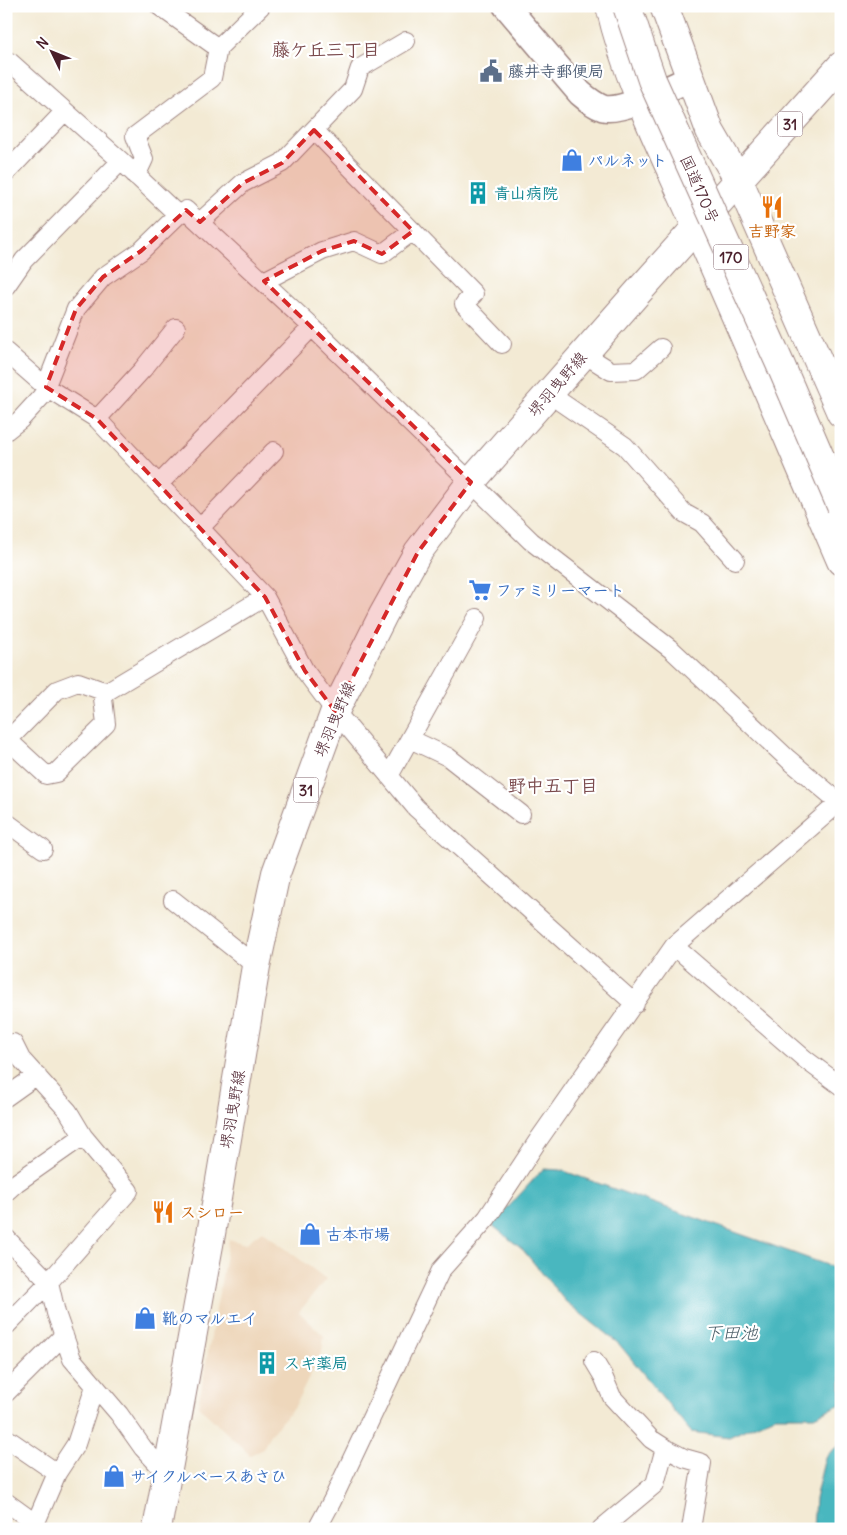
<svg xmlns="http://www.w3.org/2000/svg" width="847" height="1535" font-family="Delius,'Klee One',sans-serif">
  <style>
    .built { fill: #eed7bb }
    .water { fill: #48b7bf; stroke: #496b75 }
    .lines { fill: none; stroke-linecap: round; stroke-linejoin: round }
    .minor-casing { stroke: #9e8480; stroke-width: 20 }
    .secondary-casing { stroke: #9e8480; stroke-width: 28 }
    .primary-casing { stroke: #9e8480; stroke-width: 30 }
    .trunk-casing { stroke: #9e8480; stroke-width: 30 }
    .minor { stroke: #fff; stroke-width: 18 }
    .secondary { stroke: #fff; stroke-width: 25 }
    .primary { stroke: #fff; stroke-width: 28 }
    .trunk { stroke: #fff; stroke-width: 28 }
    .trunk-bridge-casing { stroke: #9e8480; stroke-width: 30; stroke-linecap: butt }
    .trunk-bridge { stroke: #fff; stroke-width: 28 }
    .marked { fill: #d62828; fill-opacity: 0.2; stroke: #d62828; stroke-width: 4; stroke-dasharray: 10 6; stroke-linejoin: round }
    .labels { text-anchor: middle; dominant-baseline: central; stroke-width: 4.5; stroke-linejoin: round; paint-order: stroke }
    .shield { fill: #fff; stroke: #80626b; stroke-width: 1 }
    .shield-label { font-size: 15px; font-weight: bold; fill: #4a1f2b }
    .service-label { font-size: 16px; font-weight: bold; fill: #4e5e75; stroke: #fff; text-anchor: start }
    .shop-label { font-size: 16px; font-weight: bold; fill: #366cbe; stroke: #fff; text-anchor: start }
    .street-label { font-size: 16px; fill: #4a1f2b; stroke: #fff }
    .culture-label { font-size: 16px; font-weight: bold; fill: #0d838f; stroke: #fff; text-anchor: start }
    .food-label { font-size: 16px; font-weight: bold; fill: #c56008; stroke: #fff }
    .neighbourhood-label { font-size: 18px; font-weight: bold; fill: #7a494c; stroke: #fff }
    .water-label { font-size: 18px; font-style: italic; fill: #495c66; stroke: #fff }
  </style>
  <rect width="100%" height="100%" fill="#fff"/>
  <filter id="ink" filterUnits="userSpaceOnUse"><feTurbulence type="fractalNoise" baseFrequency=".02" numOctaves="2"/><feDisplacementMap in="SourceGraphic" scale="10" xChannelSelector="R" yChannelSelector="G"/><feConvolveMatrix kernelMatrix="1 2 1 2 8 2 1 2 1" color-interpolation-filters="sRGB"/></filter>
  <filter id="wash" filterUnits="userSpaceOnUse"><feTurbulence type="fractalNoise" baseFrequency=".0096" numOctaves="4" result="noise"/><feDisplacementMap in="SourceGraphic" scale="20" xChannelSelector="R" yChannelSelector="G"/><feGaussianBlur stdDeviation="1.12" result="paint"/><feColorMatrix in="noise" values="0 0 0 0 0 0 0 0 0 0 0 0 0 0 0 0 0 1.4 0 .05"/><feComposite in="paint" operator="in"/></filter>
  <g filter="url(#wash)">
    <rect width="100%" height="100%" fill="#f3ead4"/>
    <path class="built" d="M262,1231L326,1279L299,1312L324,1336L322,1351L295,1406L269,1436L263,1449L250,1455L198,1406L229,1239L245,1244Z"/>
    <path class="water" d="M543,1169L561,1170L841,1270V1404L814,1416H775L729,1437L691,1432L619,1344L565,1301L523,1250L492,1225Z
      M841,1443V1495L839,1512L840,1529H813L815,1499L825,1457Z"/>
  </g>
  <g filter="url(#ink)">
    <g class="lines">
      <defs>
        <path id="minor" d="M159,6L218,48
          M6,62H10L121,161L178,215L186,210L312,327L531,541L672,650L788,759L839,802
          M314,130L474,294L464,304L502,344
          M6,173L65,111
          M136,176L144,159L135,136L212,78L218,48L261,6
          M200,222L243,183L282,163L353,89L360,68L406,41
          M264,281L322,251L354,241L382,254L413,231
          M6,286L24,260L121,161
          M6,352L46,387L97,419L265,597L305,671L335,711L416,808L635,1004
          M584,354L611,371L636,370L661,348
          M549,394L625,446L684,513L702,523L735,560
          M97,419L143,369L176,328
          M6,431L20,420L42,396L76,309L103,277L141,251L178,215
          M159,484L312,327
          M200,528L274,451
          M410,739L448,757L521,814
          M8,740L46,775L56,773L106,724L102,690
          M6,742L57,690L78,682L106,692L265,597
          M389,776L477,618
          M6,822L43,849
          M173,900L256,966
          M674,946L806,1060L841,1086
          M6,1046L13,1043L21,1059L68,1111L83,1136L129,1191L49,1282L6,1326
          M6,1097L37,1075
          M6,1192L16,1183L83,1136
          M6,1238L49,1282L56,1313L72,1359L119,1414L143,1448L167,1474
          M594,1361L603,1376L612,1397L651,1439L665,1448L684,1458L702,1463L691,1529
          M6,1393L64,1335
          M6,1438L57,1473L76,1444L95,1386
          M6,1502L35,1523
          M33,1529L57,1473
          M317,1529L332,1501L441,1270L487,1218L539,1139L674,946L841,801
          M601,1529L655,1484L665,1448"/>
        <path id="secondary" d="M506,6L580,93C587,99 594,105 603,108C622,113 671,87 691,78"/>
        <path id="primary" d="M157,1529L211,1234L256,966L276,873L335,711L383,615L418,552L471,482L639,291L841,66"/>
        <path id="trunk" d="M610,6C628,84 665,155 697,228C746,338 793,450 841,561
          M664,6L710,131L739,181L841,413"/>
      </defs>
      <use href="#minor" class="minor-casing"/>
      <use href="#secondary" class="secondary-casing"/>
      <use href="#primary" class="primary-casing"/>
      <use href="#trunk" class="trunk-casing"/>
      <use href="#minor" class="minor"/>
      <use href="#secondary" class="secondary"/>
      <use href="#primary" class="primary"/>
      <use href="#trunk" class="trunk"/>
      <defs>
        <path id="trunk-bridge" d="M627,6L652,80L781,366L841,506"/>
      </defs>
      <use href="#trunk-bridge" class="trunk-bridge-casing"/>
      <use href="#trunk-bridge" class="trunk-bridge"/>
    </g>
  </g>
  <path class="marked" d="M314,130L413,231L382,254L354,241L322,251L264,281L471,482L418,552L335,711L305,671L265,597L97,419L46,387L76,309L103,277L141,251L186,210L200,222L243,183L282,163Z"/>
  <defs>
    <symbol id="civic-bare" viewBox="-9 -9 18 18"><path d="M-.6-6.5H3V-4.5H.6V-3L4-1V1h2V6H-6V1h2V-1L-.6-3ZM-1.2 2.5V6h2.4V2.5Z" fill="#5c6f8a" stroke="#fff" stroke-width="2.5" paint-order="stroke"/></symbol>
    <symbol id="shop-bare" viewBox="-9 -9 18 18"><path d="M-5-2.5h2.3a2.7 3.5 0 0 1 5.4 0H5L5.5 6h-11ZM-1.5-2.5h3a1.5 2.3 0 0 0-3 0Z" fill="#3f7fe0" stroke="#fff" stroke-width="2.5" paint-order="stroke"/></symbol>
    <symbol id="building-bare" viewBox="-9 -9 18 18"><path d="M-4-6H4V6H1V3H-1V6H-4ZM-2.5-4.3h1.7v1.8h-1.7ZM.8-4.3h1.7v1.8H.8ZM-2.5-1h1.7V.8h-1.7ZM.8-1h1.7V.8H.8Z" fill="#0f9aa8" stroke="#fff" stroke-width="2.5" paint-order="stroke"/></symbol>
    <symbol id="restaurant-bare" viewBox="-9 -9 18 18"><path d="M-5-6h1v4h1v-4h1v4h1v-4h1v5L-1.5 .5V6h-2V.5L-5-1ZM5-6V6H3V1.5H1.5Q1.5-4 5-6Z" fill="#e8710a" stroke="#fff" stroke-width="2.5" paint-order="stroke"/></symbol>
    <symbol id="supermarket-bare" viewBox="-9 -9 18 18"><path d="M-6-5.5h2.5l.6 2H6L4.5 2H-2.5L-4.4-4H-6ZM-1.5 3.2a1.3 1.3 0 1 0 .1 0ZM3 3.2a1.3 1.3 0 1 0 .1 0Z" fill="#3f7fe0" stroke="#fff" stroke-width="2.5" paint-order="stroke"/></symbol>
  </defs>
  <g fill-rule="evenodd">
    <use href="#civic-bare" x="475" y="55" width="32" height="32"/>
    <use href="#shop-bare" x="556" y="144" width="32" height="32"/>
    <use href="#building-bare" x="462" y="177" width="32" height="32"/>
    <use href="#restaurant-bare" x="756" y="191" width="32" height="32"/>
    <use href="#supermarket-bare" x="464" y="574" width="32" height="32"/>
    <use href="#restaurant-bare" x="147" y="1196" width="32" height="32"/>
    <use href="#shop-bare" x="294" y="1218" width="32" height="32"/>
    <use href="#shop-bare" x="129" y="1302" width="32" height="32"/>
    <use href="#building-bare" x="251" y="1347" width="32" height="32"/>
    <use href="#shop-bare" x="98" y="1460" width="32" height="32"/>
  </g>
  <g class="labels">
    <g class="shield">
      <rect x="777.5" y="111.5" width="25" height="25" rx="4"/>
      <rect x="713.5" y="244.5" width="35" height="25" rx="4"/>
      <rect x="293.5" y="777.5" width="25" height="25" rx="4"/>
    </g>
    <g class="shield-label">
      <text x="790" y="124">31</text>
      <text x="731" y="257">170</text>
      <text x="306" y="790">31</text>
    </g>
    <g class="service-label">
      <text x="508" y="71">藤井寺郵便局</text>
    </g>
    <g class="shop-label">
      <text x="588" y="160">パルネット</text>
      <text x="496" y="590">ファミリーマート</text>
      <text x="326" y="1234">古本市場</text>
      <text x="162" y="1318">靴のマルエイ</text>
      <text x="130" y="1476">サイクルベースあさひ</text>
    </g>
    <g class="street-label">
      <text transform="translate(700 189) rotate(66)">国道170号</text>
      <text transform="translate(557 384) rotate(-49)">堺羽曳野線</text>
      <text transform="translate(334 719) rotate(-67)">堺羽曳野線</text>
      <text transform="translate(232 1109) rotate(-80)">堺羽曳野線</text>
    </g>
    <g class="culture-label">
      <text x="494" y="193">青山病院</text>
      <text x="284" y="1363">スギ薬局</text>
    </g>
    <g class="food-label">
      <text x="772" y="231">吉野家</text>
      <text x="180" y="1212" text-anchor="start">スシロー</text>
    </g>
    <g class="neighbourhood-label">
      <text x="326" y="49">藤ケ丘三丁目</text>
      <text x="553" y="785">野中五丁目</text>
    </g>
    <g class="water-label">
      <text x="731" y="1332">下田池</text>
    </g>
  </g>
  <rect width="847" height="1535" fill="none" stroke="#fff" stroke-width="25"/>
  <g transform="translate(52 52) rotate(313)" stroke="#ffffff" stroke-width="4" paint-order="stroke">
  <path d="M0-4L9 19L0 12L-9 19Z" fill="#4a1f2b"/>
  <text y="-8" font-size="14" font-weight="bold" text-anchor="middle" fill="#4a1f2b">N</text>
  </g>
</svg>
